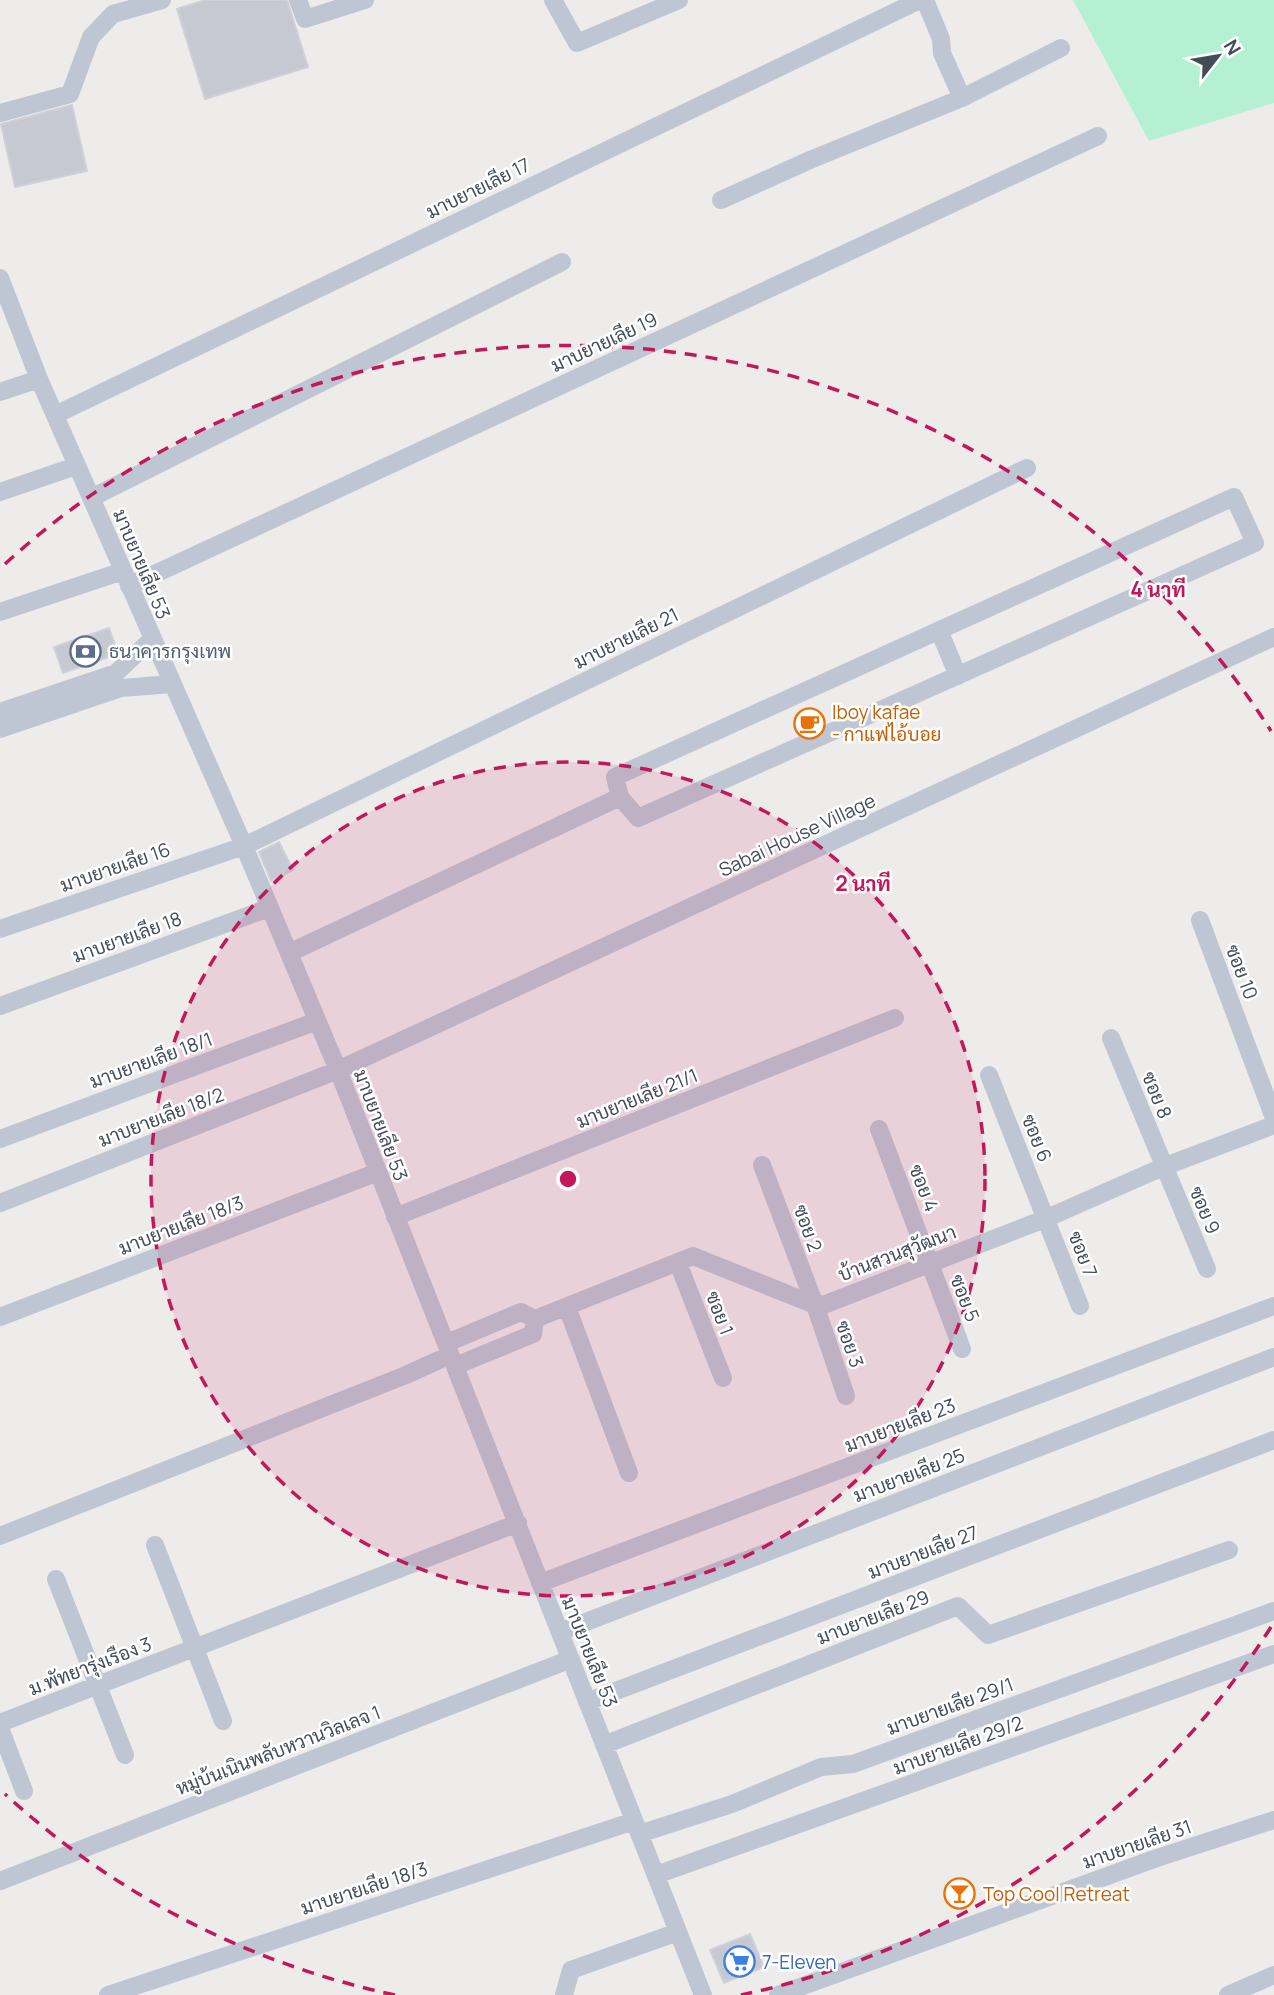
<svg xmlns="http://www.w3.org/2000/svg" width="1274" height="1995" font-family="Manrope,Sarabun,sans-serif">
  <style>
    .green { fill: #b5f0d2 }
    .building { fill: #c7c9d2; stroke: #cfd0d8; stroke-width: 2 }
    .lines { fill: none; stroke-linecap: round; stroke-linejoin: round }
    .minor { stroke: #bdc6d2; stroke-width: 18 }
    .ring { fill: none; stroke: #c2185b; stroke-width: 3.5; stroke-dasharray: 12 9 }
    .labels { text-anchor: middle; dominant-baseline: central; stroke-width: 5; stroke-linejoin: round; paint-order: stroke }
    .street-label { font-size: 19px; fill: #434d59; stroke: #fff }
    .service-label { font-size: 19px; fill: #4e5e75; stroke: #fff; text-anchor: start }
    .food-label { font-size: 19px; fill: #c56008; stroke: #fff; text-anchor: start }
    .shop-label { font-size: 19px; fill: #366cbe; stroke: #fff; text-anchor: start }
    .centre { fill: #c2185b; stroke: #fff; stroke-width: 3.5 }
    .ring-label { font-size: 21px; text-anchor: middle; font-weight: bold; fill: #c2185b; stroke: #fff; stroke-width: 5; stroke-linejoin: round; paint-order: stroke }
  </style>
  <rect width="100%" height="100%" fill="#eeebeb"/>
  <path class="green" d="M1073,0H1274V103L1149,141Z"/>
  <path class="building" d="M205,0H287L308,67L205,99L177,9Z
    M72,105L87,171L15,187L1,124Z
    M109,628L118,654L63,673L54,647Z
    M279,842L293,870L271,881L259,852Z
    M750,1934L764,1967L724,1983L710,1950Z"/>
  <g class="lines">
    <path class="minor" d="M298,0L305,19L365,0
      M553,0L577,43L679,0
      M925,0L941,39L942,53L962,98
      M0,113L70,94L91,37L113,14L162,0
      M721,200L810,160L962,98L1061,48
      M0,278L39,379L244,846L338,1070L703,1995
      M0,392L39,379
      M55,415L920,0
      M0,492L76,466
      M1234,497L1255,543L638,818L620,797L615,777Z
      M91,498L562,262
      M129,586L1098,136
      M0,612L123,571
      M939,630L958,676
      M0,712L116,673L152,639
      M0,729L121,688L172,684
      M1200,920L1274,1118
      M0,929L244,846L1027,468
      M289,953L620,797
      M0,1006L269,908
      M1111,1038L1207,1269
      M989,1075L1080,1306
      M879,1129L962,1349
      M0,1139L317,1021
      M762,1165L815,1305L846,1396
      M0,1203L338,1070L1274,637
      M395,1217L895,1018
      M678,1263L723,1378
      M567,1307L629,1473
      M0,1317L378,1172
      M447,1343L521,1312L535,1319L693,1256L815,1305L826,1304L1047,1218L1163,1167L1274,1125
      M455,1366L533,1334L535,1319
      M0,1536L406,1375L450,1355
      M155,1545L223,1721
      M56,1579L125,1755
      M540,1583L1274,1306
      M560,1632L1274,1357
      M587,1702L1274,1440
      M0,1723L518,1523
      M0,1728L24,1791
      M604,1745L958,1606L988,1635L1229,1550
      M639,1834L732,1804L821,1767L853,1764L1274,1611
      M656,1875L1274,1654
      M0,1881L571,1659
      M108,1995L634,1821
      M564,1995L571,1970L678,1932
      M778,1995L1157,1858L1274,1820
      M1228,1995L1274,1975"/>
  </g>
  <circle cx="568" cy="1179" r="417" fill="#c2185b" fill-opacity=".12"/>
  <g class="ring">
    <circle cx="568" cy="1179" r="417"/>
    <path d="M1271 1627A834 834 0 0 1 741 1995M395 1995A834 834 0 0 1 5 1794M5 564A834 834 0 0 1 1271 731"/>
  </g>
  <defs>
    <symbol id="bank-ring" viewBox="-11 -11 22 22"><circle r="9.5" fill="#fff" stroke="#5c6f8a" stroke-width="1.5"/><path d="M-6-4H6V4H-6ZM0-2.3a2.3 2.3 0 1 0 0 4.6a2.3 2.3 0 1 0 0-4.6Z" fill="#5c6f8a"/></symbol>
    <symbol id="cafe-ring" viewBox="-11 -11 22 22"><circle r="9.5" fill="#fff" stroke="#e8710a" stroke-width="1.5"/><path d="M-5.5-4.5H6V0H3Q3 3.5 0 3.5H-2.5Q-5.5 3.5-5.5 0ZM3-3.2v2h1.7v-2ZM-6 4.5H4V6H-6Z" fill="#e8710a"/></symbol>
    <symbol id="bar-ring" viewBox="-11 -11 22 22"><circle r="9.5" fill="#fff" stroke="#e8710a" stroke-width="1.5"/><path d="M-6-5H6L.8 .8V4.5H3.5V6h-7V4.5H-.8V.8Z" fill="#e8710a"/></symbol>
    <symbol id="supermarket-ring" viewBox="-11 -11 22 22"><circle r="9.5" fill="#fff" stroke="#3f7fe0" stroke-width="1.5"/><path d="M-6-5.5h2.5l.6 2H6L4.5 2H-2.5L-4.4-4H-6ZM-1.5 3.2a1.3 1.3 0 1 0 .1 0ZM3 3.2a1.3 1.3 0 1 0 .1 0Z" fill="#3f7fe0"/></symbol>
  </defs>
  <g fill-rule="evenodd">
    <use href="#bank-ring" x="68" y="634" width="35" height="35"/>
    <use href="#cafe-ring" x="792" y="706" width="35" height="35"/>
    <use href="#bar-ring" x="942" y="1876" width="35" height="35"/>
    <use href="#supermarket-ring" x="722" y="1944" width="35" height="35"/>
  </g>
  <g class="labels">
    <g class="street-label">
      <text transform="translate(478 188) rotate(-26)">มาบยายเลีย 17</text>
      <text transform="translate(604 342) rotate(-25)">มาบยายเลีย 19</text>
      <text transform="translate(142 564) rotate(67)">มาบยายเลีย 53</text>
      <text transform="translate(626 638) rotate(-26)">มาบยายเลีย 21</text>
      <text transform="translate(797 835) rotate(-25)">Sabai House Village</text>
      <text transform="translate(115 867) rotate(-19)">มาบยายเลีย 16</text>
      <text transform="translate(127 937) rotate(-20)">มาบยายเลีย 18</text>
      <text transform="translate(1242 972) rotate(69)">ซอย 10</text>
      <text transform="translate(151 1060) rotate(-20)">มาบยายเลีย 18/1</text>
      <text transform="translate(1157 1095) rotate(68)">ซอย 8</text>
      <text transform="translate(637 1098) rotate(-22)">มาบยายเลีย 21/1</text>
      <text transform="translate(161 1117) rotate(-21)">มาบยายเลีย 18/2</text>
      <text transform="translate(381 1125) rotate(69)">มาบยายเลีย 53</text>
      <text transform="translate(1037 1138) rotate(68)">ซอย 6</text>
      <text transform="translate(924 1188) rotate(69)">ซอย 4</text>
      <text transform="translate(1205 1210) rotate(67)">ซอย 9</text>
      <text transform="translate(181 1225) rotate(-21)">มาบยายเลีย 18/3</text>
      <text transform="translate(808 1228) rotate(70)">ซอย 2</text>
      <text transform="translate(897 1253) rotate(-21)">บ้านสวนสุวัฒนา</text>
      <text transform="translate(1083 1254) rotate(69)">ซอย 7</text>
      <text transform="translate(965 1298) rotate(69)">ซอย 5</text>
      <text transform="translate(720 1313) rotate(69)">ซอย 1</text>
      <text transform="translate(850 1344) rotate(71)">ซอย 3</text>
      <text transform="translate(900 1425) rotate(-21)">มาบยายเลีย 23</text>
      <text transform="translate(909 1475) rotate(-21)">มาบยายเลีย 25</text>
      <text transform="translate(923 1552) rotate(-21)">มาบยายเลีย 27</text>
      <text transform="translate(873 1617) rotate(-21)">มาบยายเลีย 29</text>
      <text transform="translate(590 1652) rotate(68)">มาบยายเลีย 53</text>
      <text transform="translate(90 1666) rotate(-21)">ม.พัทยารุ่งเรือง 3</text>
      <text transform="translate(950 1706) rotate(-20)">มาบยายเลีย 29/1</text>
      <text transform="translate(958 1745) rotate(-20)">มาบยายเลีย 29/2</text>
      <text transform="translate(278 1750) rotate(-21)">หมู่บ้นเนินพลับหวานวิลเลจ 1</text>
      <text transform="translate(1137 1844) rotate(-19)">มาบยายเลีย 31</text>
      <text transform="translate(364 1888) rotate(-18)">มาบยายเลีย 18/3</text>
    </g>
    <g class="service-label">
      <text x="109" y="651">ธนาคารกรุงเทพ</text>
    </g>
    <g class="food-label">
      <text x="832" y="712">Iboy kafae<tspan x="832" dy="22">- กาแฟไอ้บอย</tspan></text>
      <text x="983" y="1894">Top Cool Retreat</text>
    </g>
    <g class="shop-label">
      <text x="762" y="1962">7-Eleven</text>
    </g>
  </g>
  <circle cx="568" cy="1179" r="10" class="centre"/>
  <g class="ring-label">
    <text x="1158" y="597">4 นาที</text>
    <text x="863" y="891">2 นาที</text>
  </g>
  <g transform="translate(1218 56) rotate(59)" stroke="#ffffff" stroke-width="5" paint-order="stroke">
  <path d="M0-5L12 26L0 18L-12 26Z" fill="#434d59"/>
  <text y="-10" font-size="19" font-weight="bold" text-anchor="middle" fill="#434d59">N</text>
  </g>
</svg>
